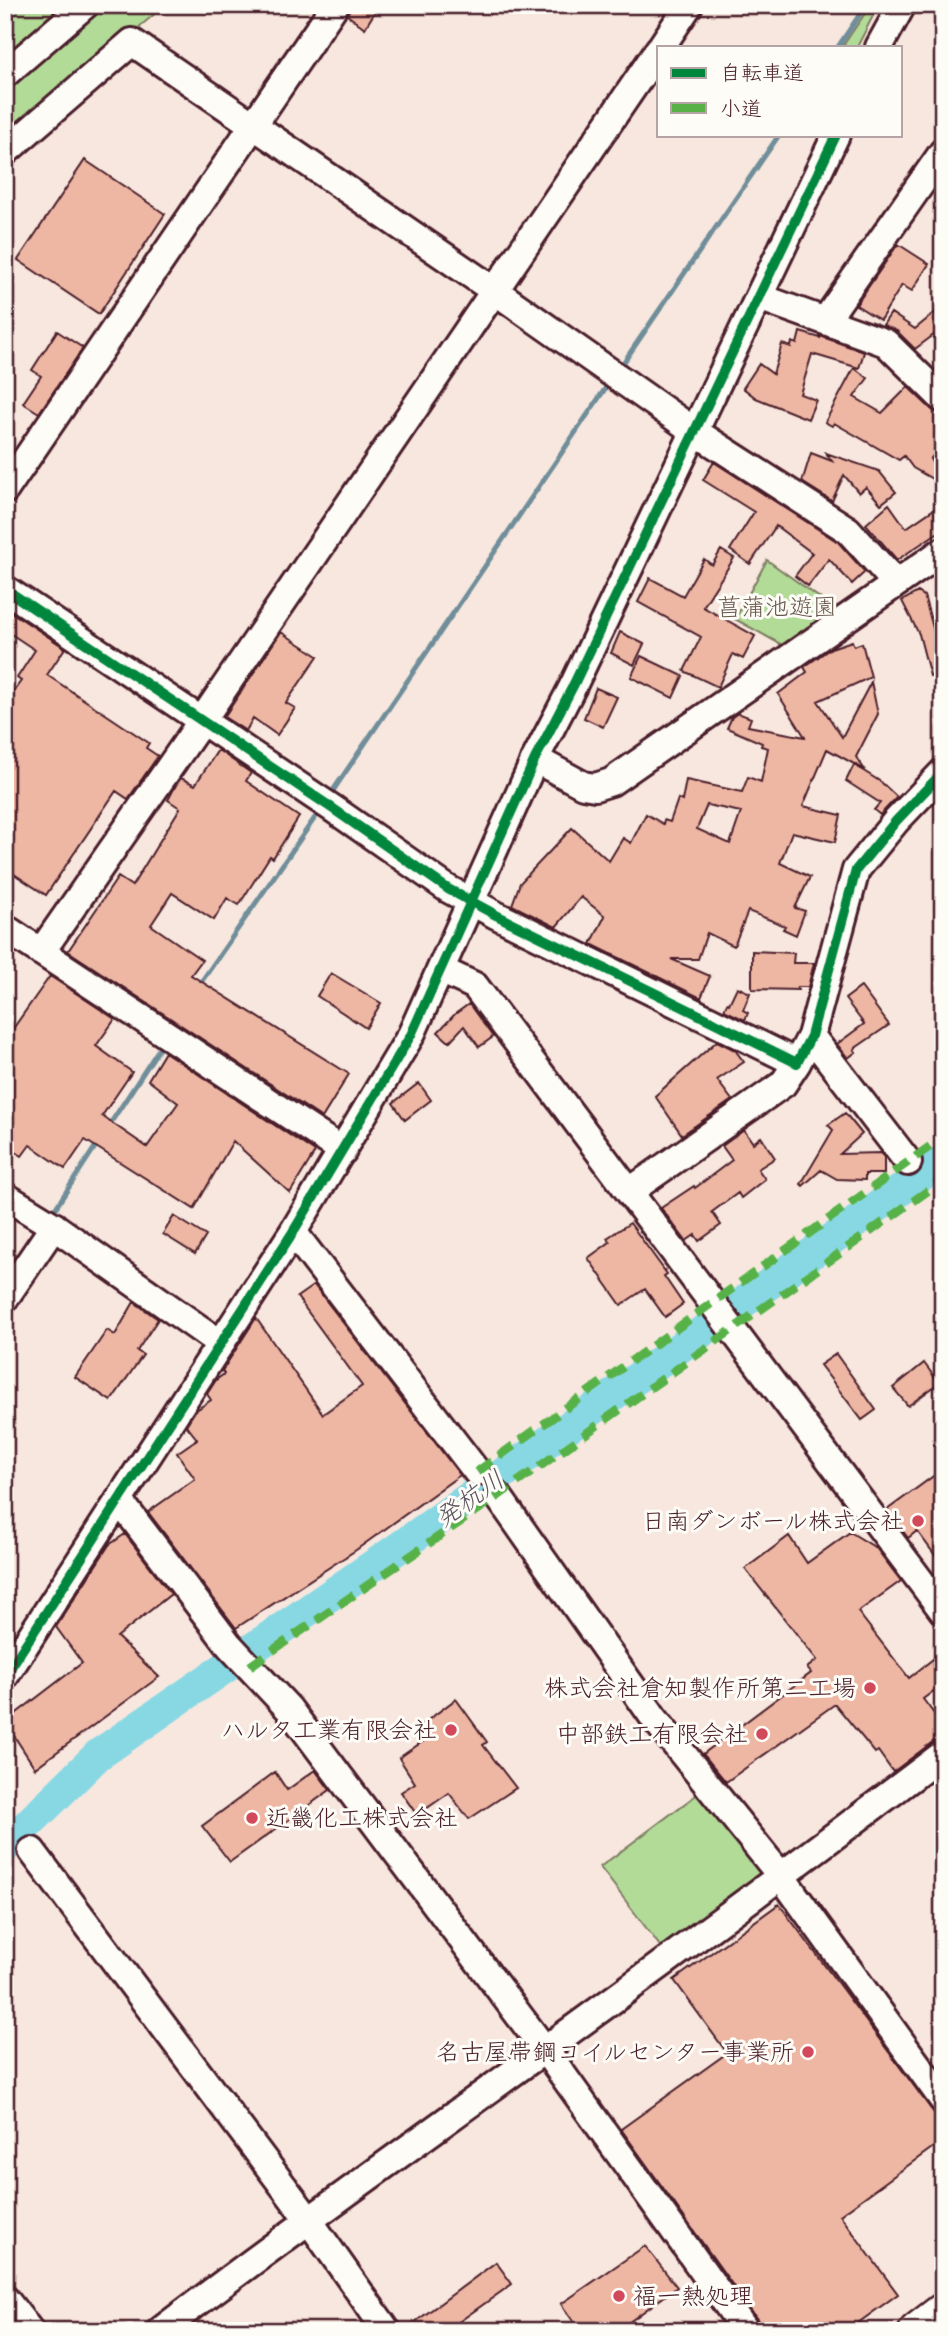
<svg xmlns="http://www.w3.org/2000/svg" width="948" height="2336" font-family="'Shantell Sans','Klee One',sans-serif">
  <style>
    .green { fill: #b2db98; stroke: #7e7d62; stroke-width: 2 }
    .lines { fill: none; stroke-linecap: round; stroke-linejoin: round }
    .stream { stroke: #6f8e9a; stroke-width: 5 }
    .river { stroke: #88d8e4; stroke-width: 32 }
    .building { fill: #eeb7a4; stroke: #4a1f2b; stroke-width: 2; fill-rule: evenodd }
    .minor-casing { stroke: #4a1f2b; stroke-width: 32 }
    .major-casing { stroke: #4a1f2b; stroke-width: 40 }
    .minor { stroke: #fdfcf7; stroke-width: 26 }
    .major { stroke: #fdfcf7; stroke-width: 35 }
    .quiet { stroke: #57b146; stroke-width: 9; stroke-dasharray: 18 9; stroke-linecap: butt }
    .cycleway-casing { stroke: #fdfcf7; stroke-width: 15 }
    .cycleway { stroke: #00873e; stroke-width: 10 }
    .poi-dot { fill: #d1495b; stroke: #fdfcf7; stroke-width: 2.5 }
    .labels { text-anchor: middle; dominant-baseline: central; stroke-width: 6; stroke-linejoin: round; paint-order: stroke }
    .park-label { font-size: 24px; fill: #69574c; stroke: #fdfcf7 }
    .poi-label { font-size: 24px; fill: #4a1f2b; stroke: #fdfcf7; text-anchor: end }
    .water-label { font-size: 26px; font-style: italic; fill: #5d5662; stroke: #fdfcf7 }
  </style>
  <rect width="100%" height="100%" fill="#f8e7de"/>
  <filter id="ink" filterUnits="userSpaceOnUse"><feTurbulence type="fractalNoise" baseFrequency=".0143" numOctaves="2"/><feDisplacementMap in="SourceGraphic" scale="14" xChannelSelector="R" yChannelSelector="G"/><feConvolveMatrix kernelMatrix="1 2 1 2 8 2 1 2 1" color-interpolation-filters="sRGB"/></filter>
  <g filter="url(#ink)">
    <path class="green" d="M5,5H165L5,142Z
      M868,9L874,14L857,47H842Z
      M767,560L835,609L782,645L735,619Z
      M699,1793L764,1874L663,1950L600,1867Z"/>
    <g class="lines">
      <path class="stream" d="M838,47L866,5
        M619,369L779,135
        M328,798L611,380
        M199,985L321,809
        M108,1127L164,1041
        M51,1215L99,1141"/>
      <path class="river" d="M5,1847L98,1755L390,1554L943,1160"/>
    </g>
    <path class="building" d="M351,5H368L376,10L365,28L347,15Z
      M85,160L165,214L99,314L18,260Z
      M898,244L929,264L912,291L902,285L880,320L856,305Z
      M943,306V328L915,349L897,331L883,325L891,313L915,329Z
      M57,331L83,348L39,413L23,403L41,376L32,370Z
      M800,332L820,338V336L864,352L859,368L812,354L800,394L816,400L808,419L756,398L743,388L759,364L773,374L782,344L791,347L792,342L797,344Z
      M854,368L868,378L854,397L882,413L908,387L932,410L943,414V446L930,459L943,477V485L913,468L904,456L899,460L834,423L832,426L825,422Z
      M811,453L832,461L826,453L879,471L896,492L881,504L866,487L859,493L844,475L832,501L802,482Z
      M714,462L838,542L865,572L852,584L829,559L808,586L795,576L812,553L776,526L750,564L730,550L754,512L703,480Z
      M943,503V529L897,560L866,524L889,504L906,528Z
      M721,550L734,558L703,607L755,636L743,659L733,654L718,687L684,671L701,637L638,602L650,578L683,596L704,559L712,565Z
      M918,592L924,596L943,663V673L930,676L919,634L902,601Z
      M5,608L65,648L47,675L149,743L146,748L158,756L128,799L116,791L46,895L5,868V703L21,681L17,678L35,650L5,630Z
      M281,632L318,656L286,703L295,708L277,735L253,718L246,731L224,717Z
      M620,632L644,644L634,665L611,653Z
      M852,641L854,646L862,643L871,677L818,701L842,737L871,682L878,714L856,757L865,770L827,749L803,806L841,815L835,842L792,832L780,863L810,877L795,908L805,911L796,935L783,929L785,926L748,911L734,946L707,933L698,959H671L710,976L701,998L591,944L605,916L581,897L556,927L512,905L520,883L572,828L609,861L623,838L631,843L646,814L663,824L664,820L670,822L678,799L682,801L686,780L742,792L748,777L761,782L768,748L761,746L762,743L727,728L732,717L738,713L751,718L748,726L805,737L778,694L807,672L804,667L831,648ZM707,805L741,812L730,844L697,829Z
      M641,656L683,676L673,698L631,677Z
      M596,688L617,697L603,727L584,718Z
      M218,750L251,773L246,781L299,817L273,858L270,856L239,905L227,898L214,920L172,893L151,925L202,960L191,975L349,1074L322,1118L68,951L118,877L132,886L180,808L168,800L176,785L181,778L195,785Z
      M854,765L881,782L897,797L880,815L874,810L880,803L846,781Z
      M752,951L794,953L793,963H814L808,987H797L798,990L752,989Z
      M331,973L381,1003L366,1028L317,996Z
      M50,976L115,1019L96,1046L132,1072L102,1116L147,1147L178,1103L148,1080L165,1052L315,1152L290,1193L233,1141L194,1209L85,1140L65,1169L30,1145L22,1156L5,1145V1040Z
      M737,987L750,993L743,1010L748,1013L745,1020L724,1010L727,1003L729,1004Z
      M861,987L889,1025L854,1049L856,1052L848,1058L837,1044L864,1024L845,999Z
      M469,1004L493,1037L479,1047L464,1026L449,1042L438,1032L455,1014Z
      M717,1041L735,1050L744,1062L717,1080L732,1100L682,1135L655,1096Z
      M419,1083L431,1100L405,1120L393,1103Z
      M845,1113L862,1134L840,1154L881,1153L884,1156V1174H865V1180L837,1179L821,1170L803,1186L801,1184L833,1130L828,1125Z
      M744,1130L753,1143L761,1137L775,1158L758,1169L765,1179L741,1198L738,1193L712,1212L721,1225L699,1241L695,1235L686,1241L661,1208L694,1186L695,1188L732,1160L722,1146Z
      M174,1216L206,1236L195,1254L163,1234Z
      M630,1223L667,1274L664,1276L683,1304L665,1317L645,1289L621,1305L588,1258L610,1242L607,1238Z
      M314,1285L460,1475L356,1550L236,1628L148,1512L195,1479L177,1453L197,1439L186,1425L195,1411L211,1400L207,1394L216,1380L224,1374L222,1371L256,1318L323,1414L362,1386L297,1297Z
      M134,1302L158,1319L137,1351L143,1355L111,1401L75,1377L107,1330L115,1335Z
      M836,1354L876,1410L862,1420L820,1365Z
      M924,1363L939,1383L908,1406L893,1388Z
      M943,1469V1566L917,1531L908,1538L887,1510Z
      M850,1532L876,1548L901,1581L858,1612L909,1678L943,1651V1684L923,1699L943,1726V1739L934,1741L893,1772L878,1751L875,1753L835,1704L726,1782L703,1754L811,1673L807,1668L817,1660L745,1569L789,1536L807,1563Z
      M125,1534L171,1594L117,1637L159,1677L35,1768L5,1722L82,1663L56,1627L109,1545Z
      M456,1699L487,1742L483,1745L516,1788L469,1819L449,1793L417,1815L401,1792L415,1783L399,1758L429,1737L420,1726Z
      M315,1770L330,1790L230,1862L202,1826L275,1772L287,1790Z
      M779,1904L943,2125V2140L840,2215L898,2294L847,2331H762L759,2322L621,2129L727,2053L674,1980Z
      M645,2246L677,2287L617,2331H580L561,2304Z
      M496,2262L512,2284L446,2331H403Z"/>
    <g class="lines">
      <defs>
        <path id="minor" d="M661,47L689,5
          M879,47L902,5
          M5,74L85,5
          M5,152L132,42L495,291L694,431L848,530L895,582
          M759,297L886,343L943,399
          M825,321L943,152
          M5,490L335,5
          M5,589L332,808L448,889L496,915L797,1063L811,1036L856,870L896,821L943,772
          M535,759L583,785L595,787L611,782L943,551
          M5,928L343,1151
          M41,952L201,722L659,49
          M441,970L475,986L943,1611
          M811,1036L908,1162
          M630,1191L783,1084L797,1063
          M5,1196L52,1225L221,1344
          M293,1232L477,1472
          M5,1298L54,1226
          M498,1496L654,1718L781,1876L943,2100
          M119,1500L229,1645L289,1709L545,2050L746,2331
          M5,1676L293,1232L411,1035L535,759L573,686L836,135
          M32,1851L308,2219L387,2331
          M5,2299L30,2331
          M160,2331C286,2235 416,2143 544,2050C678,1953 811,1854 943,1754"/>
        <path id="major" d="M917,2331L943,2311"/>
      </defs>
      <use href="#minor" class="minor-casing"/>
      <use href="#major" class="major-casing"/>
      <use href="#minor" class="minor"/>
      <use href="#major" class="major"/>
      <path class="quiet" d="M477,1472L943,1137
        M250,1666L498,1496L943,1180"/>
      <defs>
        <path id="cycleway" d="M5,589L332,808L448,889L496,915L797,1063L811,1036L856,870L896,821L943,772
          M5,1676L293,1232L411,1035L535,759L573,686L836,135"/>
      </defs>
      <use href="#cycleway" class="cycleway-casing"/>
      <use href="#cycleway" class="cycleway"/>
    </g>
  </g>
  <g class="poi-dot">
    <circle cx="918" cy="1521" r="7"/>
    <circle cx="870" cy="1688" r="7"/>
    <circle cx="451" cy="1730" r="7"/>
    <circle cx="762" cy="1734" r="7"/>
    <circle cx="252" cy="1818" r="7"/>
    <circle cx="808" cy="2052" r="7"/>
    <circle cx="619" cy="2296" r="7"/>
  </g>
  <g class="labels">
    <g class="park-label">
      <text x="777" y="607">菖蒲池遊園</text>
    </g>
    <g class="poi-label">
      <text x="904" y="1521">日南ダンボール株式会社</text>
      <text x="856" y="1688">株式会社倉知製作所第二工場</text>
      <text x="437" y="1730">ハルタ工業有限会社</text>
      <text x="748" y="1734">中部鉄工有限会社</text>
      <text x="266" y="1818" text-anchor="start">近畿化工株式会社</text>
      <text x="794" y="2052">名古屋帯鋼コイルセンター事業所</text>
      <text x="633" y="2296" text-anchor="start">福一熱処理</text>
    </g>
    <g class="water-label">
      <text transform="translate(469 1498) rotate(-35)">発杭川</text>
    </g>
  </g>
  <rect width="948" height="2336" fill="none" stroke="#fdfcf7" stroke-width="28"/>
  <rect x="14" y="14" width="920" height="2308" fill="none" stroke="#4a1f2b" stroke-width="2.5" filter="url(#ink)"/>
  <rect x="657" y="46" width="245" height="91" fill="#fdfcf7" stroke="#b5a4a5" stroke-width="2"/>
  <rect x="671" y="68" width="35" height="10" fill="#00873e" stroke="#b5a4a5" stroke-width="2"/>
  <text x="720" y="80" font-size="21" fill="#4a1f2b">自転車道</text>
  <rect x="671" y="103" width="35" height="10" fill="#57b146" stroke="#b5a4a5" stroke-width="2"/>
  <text x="720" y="116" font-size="21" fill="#4a1f2b">小道</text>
</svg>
